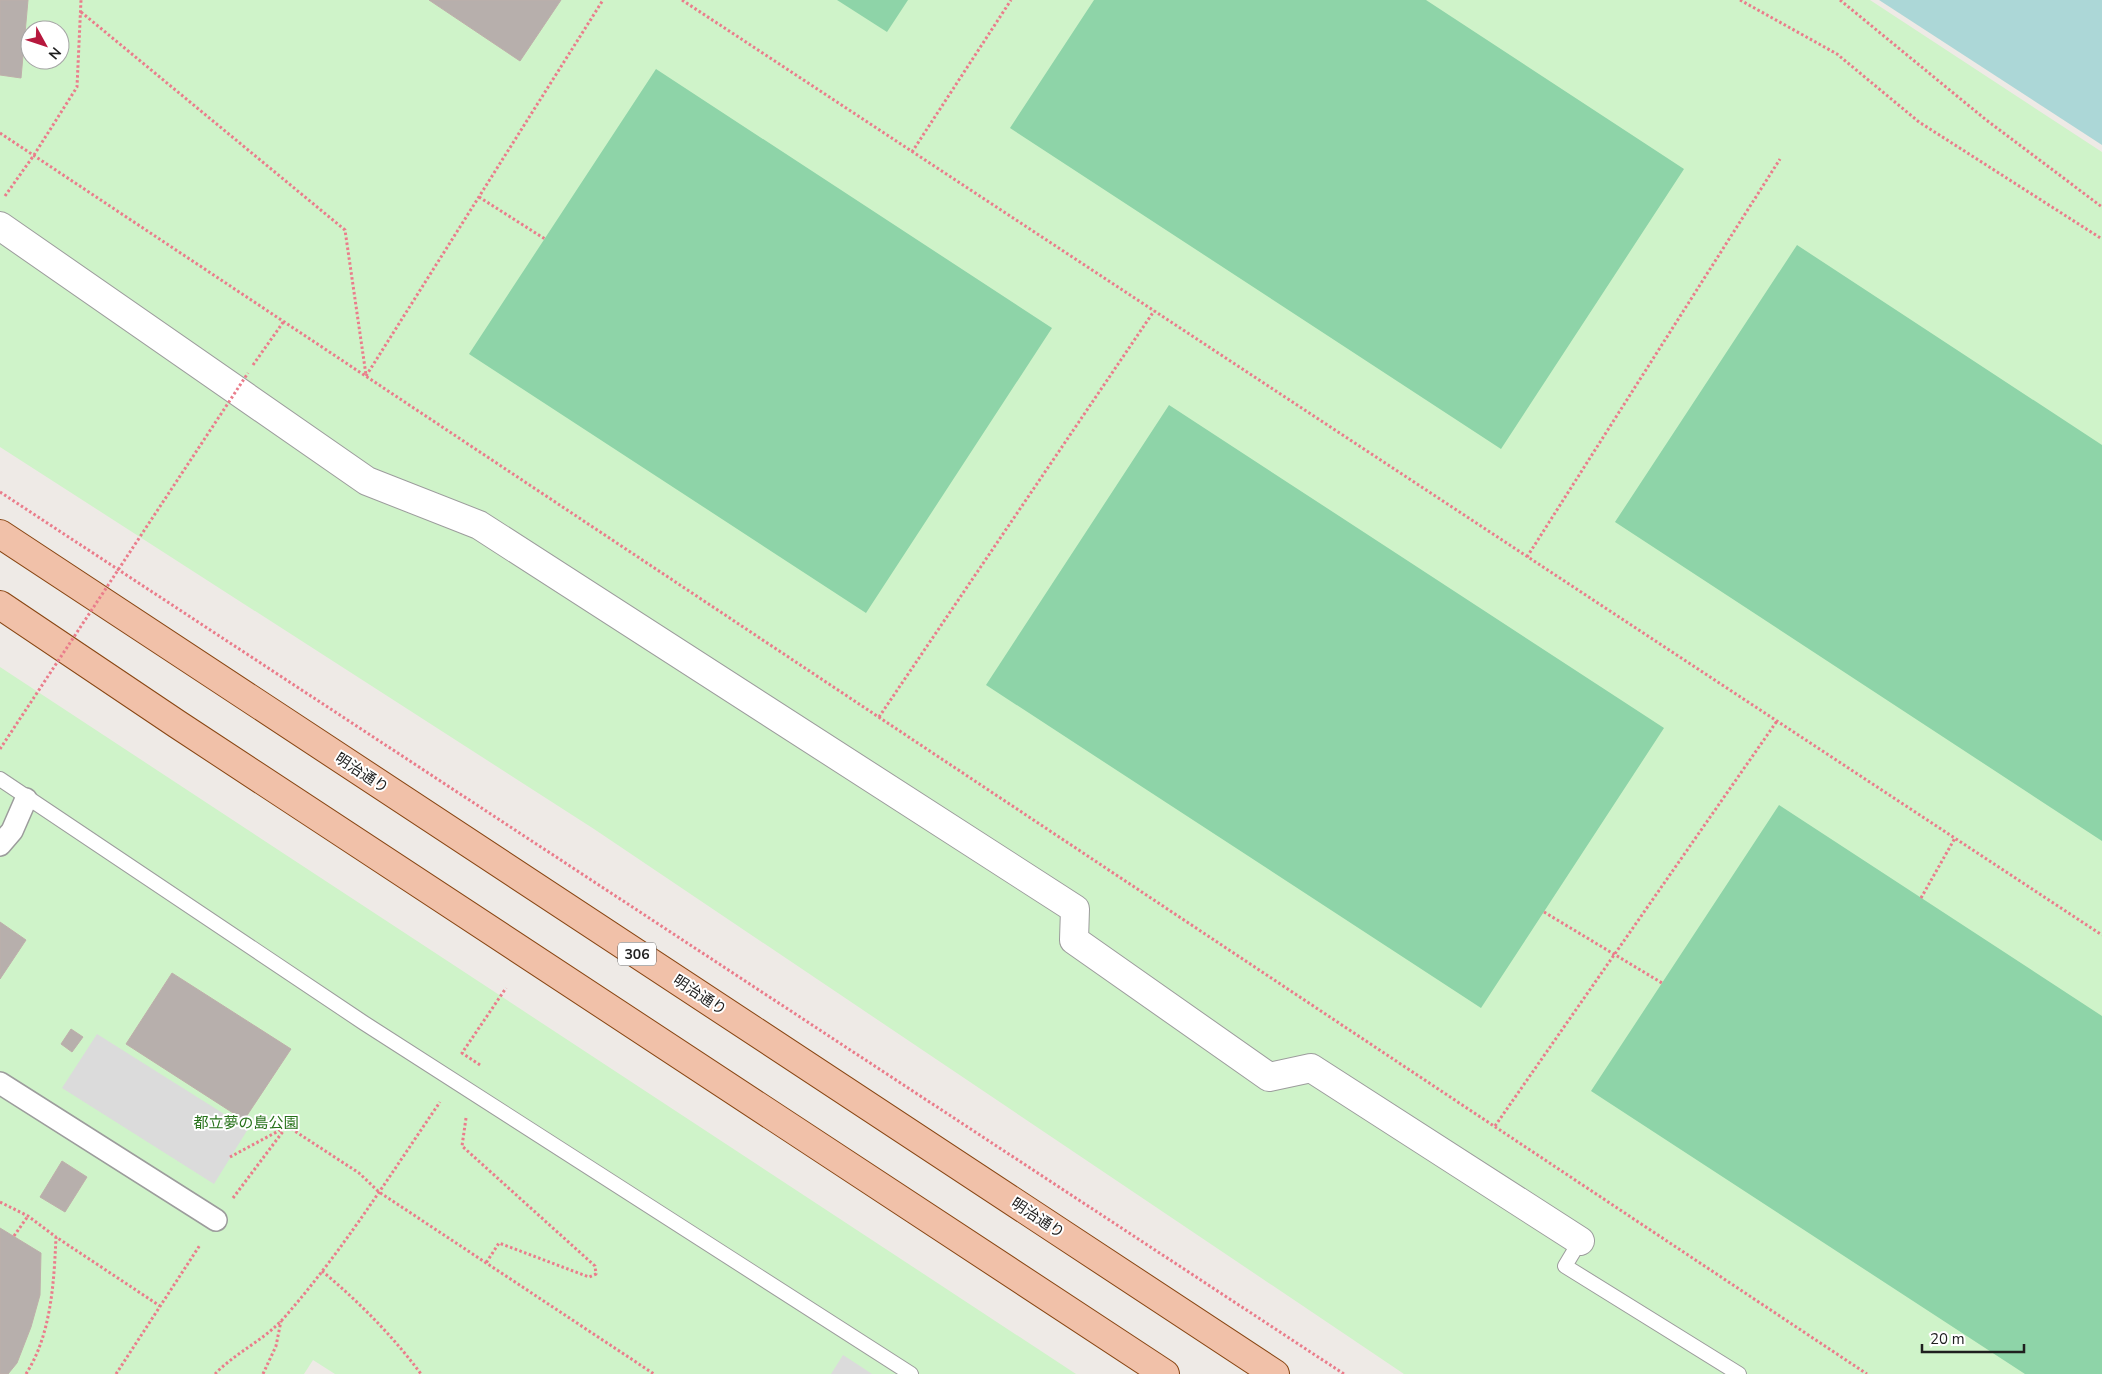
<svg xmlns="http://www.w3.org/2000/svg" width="2102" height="1374" font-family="'Nunito Sans','Noto Sans JP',sans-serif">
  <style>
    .park { fill: #cff3c9; fill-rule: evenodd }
    .pitch { fill: #8ed4a8 }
    .parking { fill: #dbdbdb }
    .water { fill: #acd7d7 }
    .building { fill: #b7afac; stroke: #beafaa }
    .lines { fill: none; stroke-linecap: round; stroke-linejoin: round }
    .service-casing { stroke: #9c9c9c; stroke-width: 16 }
    .pedestrian-casing { stroke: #9c9c9c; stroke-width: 24 }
    .minor-casing { stroke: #9c9c9c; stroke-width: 30 }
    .primary-casing { stroke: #884512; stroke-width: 30 }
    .path { stroke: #ea7c8b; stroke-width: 3; stroke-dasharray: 2.5 2.5; stroke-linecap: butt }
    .service { stroke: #fff; stroke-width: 14 }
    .pedestrian { stroke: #fff; stroke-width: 21 }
    .minor { stroke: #fff; stroke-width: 28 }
    .primary { stroke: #f1c1a9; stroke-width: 28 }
    .path-bridge { stroke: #ea7c8b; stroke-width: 3; stroke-dasharray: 2.5 2.5; stroke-linecap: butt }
    .labels { text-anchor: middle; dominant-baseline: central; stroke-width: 4; stroke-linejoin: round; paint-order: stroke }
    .shield { fill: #fff; stroke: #626262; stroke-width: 1 }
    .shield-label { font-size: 14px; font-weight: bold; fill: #1f1f1f }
    .street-label { font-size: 15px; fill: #1f1f1f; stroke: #fff }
    .park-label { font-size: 15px; fill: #267119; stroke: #fff }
  </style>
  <rect width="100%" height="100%" fill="#eeeae6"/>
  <path class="park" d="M0,0H1870L2102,152V1374H1404L594,829L0,447ZM30,30H60V60H30Z
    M0,667L1076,1374H335L313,1360L304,1374H0Z"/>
  <path class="pitch" d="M837,0H908L887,32Z
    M1094,0H1426L1684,169L1501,449L1010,128Z
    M656,69L1052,328L866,613L469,354Z
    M1797,245L2102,445V841L1615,522Z
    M1169,405L1664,728L1481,1008L986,685Z
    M1779,805L2102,1016V1374H2025L1591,1091Z"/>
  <path class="parking" d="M97,1034L248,1129L214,1184L62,1088Z
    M843,1355L860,1366L872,1374H831Z"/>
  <path class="water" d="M1879,0H2102V145Z"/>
  <path class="building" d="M0,0H28L21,78L0,75Z
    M429,0H561L520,61Z
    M0,922L26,940L0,979Z
    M172,973L291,1049L244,1120L126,1044Z
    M71,1029L83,1037L72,1052L61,1044Z
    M62,1161L87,1177L65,1212L40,1197Z
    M0,1228L41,1253L40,1295L31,1327L17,1363L8,1374H0Z"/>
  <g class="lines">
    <defs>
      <path id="service" d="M0,779L364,1023L911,1374
        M1580,1241L1565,1266L1739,1374"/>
      <path id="pedestrian" d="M0,845L12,831L26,799
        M0,1083L216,1220"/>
      <path id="minor" d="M0,226L367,481L479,525L1075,909L1074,940L1269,1077L1311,1068L1580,1241"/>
      <path id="primary" d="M0,534L1275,1374
        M0,605L177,724L1165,1374"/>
    </defs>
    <use href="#service" class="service-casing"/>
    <use href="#pedestrian" class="pedestrian-casing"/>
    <use href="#minor" class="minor-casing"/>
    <use href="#primary" class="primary-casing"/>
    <path class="path" d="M682,0L2102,935
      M1740,0L1837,54L1919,122L2102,239
      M1840,0L1985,119L2102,207
      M81,12L345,230L366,375
      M0,133L1867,1374
      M912,152L1011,0
      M5,196L34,155L77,87L81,0
      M479,197L545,239
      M253,365L284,321
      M366,376L603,0
      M0,492L1344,1374
      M1527,557L1780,159
      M879,717L1154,311
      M1921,898L1955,838
      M1544,912L1662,983
      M480,1065L462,1053L506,988
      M466,1118L462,1146L595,1266L596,1274L589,1277L499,1243L486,1263
      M1495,1126L1777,721
      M230,1157L284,1128
      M233,1198L287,1126L359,1173L379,1192L654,1374
      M0,1202L28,1216L56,1237
      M14,1236L28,1216
      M322,1271C359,1302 392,1335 421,1374
      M26,1374C51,1335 54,1283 56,1237L160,1306
      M116,1374L200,1245
      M215,1374C235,1353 264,1340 283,1319C342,1252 390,1175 440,1102
      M263,1374L276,1346L281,1321"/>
    <use href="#service" class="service"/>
    <use href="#pedestrian" class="pedestrian"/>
    <use href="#minor" class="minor"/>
    <use href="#primary" class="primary"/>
    <path class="path-bridge" d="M0,749L248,373"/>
  </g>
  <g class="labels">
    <rect class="shield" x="618" y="942.5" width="38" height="23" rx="4"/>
    <g class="shield-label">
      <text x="637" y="954">306</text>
    </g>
    <g class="street-label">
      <text transform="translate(362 773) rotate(33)">明治通り</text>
      <text transform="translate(700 995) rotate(33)">明治通り</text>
      <text transform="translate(1038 1218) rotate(33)">明治通り</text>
    </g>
    <g class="park-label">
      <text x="246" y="1123">都立夢の島公園</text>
    </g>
  </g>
  <g transform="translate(45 45) rotate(130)"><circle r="24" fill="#ffffff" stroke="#a5a5a5"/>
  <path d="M0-4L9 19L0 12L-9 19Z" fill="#b6183d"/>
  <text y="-8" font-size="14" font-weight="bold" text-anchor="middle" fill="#1f1f1f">N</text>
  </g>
  <path d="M1922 1344v8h102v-8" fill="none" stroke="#1f1f1f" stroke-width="2.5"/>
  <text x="1930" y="1344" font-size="15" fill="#1f1f1f" stroke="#ffffff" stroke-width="4" paint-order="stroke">20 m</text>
</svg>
